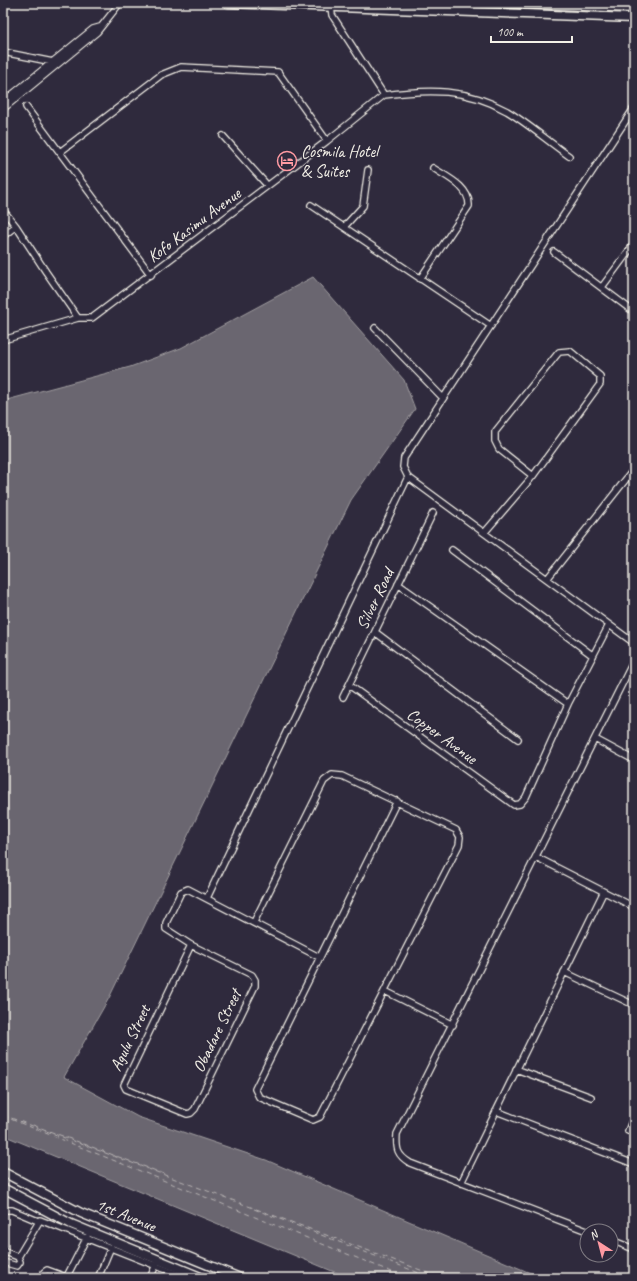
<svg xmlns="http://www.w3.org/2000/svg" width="637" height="1281" font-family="Caveat,sans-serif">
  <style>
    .water { fill: #6a6670; stroke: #a19ea0 }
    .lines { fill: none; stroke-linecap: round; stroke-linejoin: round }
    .ferry { stroke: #b6b2b2; stroke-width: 1; stroke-dasharray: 5 4; stroke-linecap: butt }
    .street-casing { stroke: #f4f1e8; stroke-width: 8 }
    .secondary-casing { stroke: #f4f1e8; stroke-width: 11 }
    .street { stroke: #2f2a3d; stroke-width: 5.5 }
    .secondary { stroke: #2f2a3d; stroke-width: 8 }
    .labels { text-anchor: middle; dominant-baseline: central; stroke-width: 3; stroke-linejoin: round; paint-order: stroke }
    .poi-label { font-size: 17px; fill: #f4f1e8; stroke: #2f2a3d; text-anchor: start }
    .street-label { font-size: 17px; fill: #f4f1e8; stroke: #2f2a3d }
  </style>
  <rect width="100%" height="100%" fill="#2f2a3d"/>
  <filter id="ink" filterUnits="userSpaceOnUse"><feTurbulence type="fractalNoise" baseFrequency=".025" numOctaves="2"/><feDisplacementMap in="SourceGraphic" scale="8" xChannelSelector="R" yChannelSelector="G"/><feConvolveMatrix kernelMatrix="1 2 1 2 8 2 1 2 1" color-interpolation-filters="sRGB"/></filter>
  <g filter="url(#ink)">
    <path class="water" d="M313,277L404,380L415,409L351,500L109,998L64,1077L138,1117L266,1160L542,1278H349L3,1135V401L130,367L181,348Z"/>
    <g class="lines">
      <path class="ferry" d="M3,1115L442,1278
        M3,1116L407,1278
        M33,1125L167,1175
        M254,1209L432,1278"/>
      <defs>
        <path id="street" d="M331,6L332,15L384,95C429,89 466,88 507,111C527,123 549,142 569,156
          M3,52L53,62
          M3,102L93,29L100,27
          M26,107L151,275
          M634,108L404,458L403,467L408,477L634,643
          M3,109L97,32L120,3
          M223,136L267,185
          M60,152L161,75L181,67L278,72L327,141
          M311,205L491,326
          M3,210L16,226L46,272L78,318
          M344,227L363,206L368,170
          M3,236L16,226
          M554,252L634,312
          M420,279L469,206C470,187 447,177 433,168
          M602,287L634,244
          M375,328L443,398
          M3,340L78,318H92L327,141L384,95
          M485,532L533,476L600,384V376L570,351L559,352L495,432V441L499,449L533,476
          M452,550L592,655
          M547,579L634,469
          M398,584L568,704
          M375,632L518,739
          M349,685L514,805L520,804L526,797L568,704L609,625
          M343,697L433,513
          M595,739L634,760
          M536,857L634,907
          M207,898L408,477
          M254,922L324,781L332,775L342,776L456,830L460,837L459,845L320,1117L313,1120L259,1097L255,1089L397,801
          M191,945L124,1085L126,1089L187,1114L191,1113L195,1109L255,986V980L252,975L191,945L166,929V923L181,892L188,889L319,957
          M564,972L634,1005
          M385,991L453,1025
          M516,1069L591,1097
          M496,1111L634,1164
          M628,1131L634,1116
          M461,1183L603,893
          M3,1210H12L38,1221
          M587,1231L410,1163C397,1155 396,1149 397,1134L634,660
          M611,1240L634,1249
          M3,1251L18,1257
          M3,1262L17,1266L20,1262L18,1257L40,1220L187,1278
          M44,1278V1272L47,1270L66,1277
          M66,1278L87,1237
          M98,1278L111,1247
          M150,1278L156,1265"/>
        <path id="secondary" d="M228,3L634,18
          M509,3L634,8
          M3,1172L81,1213L240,1278
          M3,1188L71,1224L203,1278"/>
      </defs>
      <use href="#street" class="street-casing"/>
      <use href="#secondary" class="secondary-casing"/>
      <use href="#street" class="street"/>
      <use href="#secondary" class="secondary"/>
    </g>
  </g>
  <defs>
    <symbol id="hotel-ring" viewBox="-11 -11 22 22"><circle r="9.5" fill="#2f2a3d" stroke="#ff9aa2" stroke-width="1.5"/><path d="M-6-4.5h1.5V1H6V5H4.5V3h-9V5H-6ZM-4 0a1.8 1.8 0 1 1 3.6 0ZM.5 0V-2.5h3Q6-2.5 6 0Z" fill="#ff9aa2"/></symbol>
  </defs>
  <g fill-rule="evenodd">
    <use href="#hotel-ring" x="276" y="150" width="22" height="22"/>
  </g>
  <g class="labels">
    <g class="poi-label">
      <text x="301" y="151">Cosmila Hotel<tspan x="301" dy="20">&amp; Suites</tspan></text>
    </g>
    <g class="street-label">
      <text transform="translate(194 225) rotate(-37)">Kofo Kasimu Avenue</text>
      <text transform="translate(375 599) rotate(-64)">Silver Road</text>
      <text transform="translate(442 736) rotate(36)">Copper Avenue</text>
      <text transform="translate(217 1031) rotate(-64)">Obadare Street</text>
      <text transform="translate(130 1038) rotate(-64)">Agulu Street</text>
      <text transform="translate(126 1215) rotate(22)">1st Avenue</text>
    </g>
  </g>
  <rect width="637" height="1281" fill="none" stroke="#2f2a3d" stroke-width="16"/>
  <rect x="8" y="8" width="621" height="1265" fill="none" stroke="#f4f1e8" stroke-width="1.5" filter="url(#ink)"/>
  <g transform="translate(599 1243) rotate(324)"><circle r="19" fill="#2f2a3d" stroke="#7e7a81"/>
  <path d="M0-3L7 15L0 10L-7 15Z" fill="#ff9aa2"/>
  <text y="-6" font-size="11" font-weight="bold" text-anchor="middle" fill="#f4f1e8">N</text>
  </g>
  <path d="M491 36v6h81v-6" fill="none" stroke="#f4f1e8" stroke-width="2"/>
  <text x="497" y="36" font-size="12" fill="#f4f1e8" stroke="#2f2a3d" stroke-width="3" paint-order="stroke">100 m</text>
</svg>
